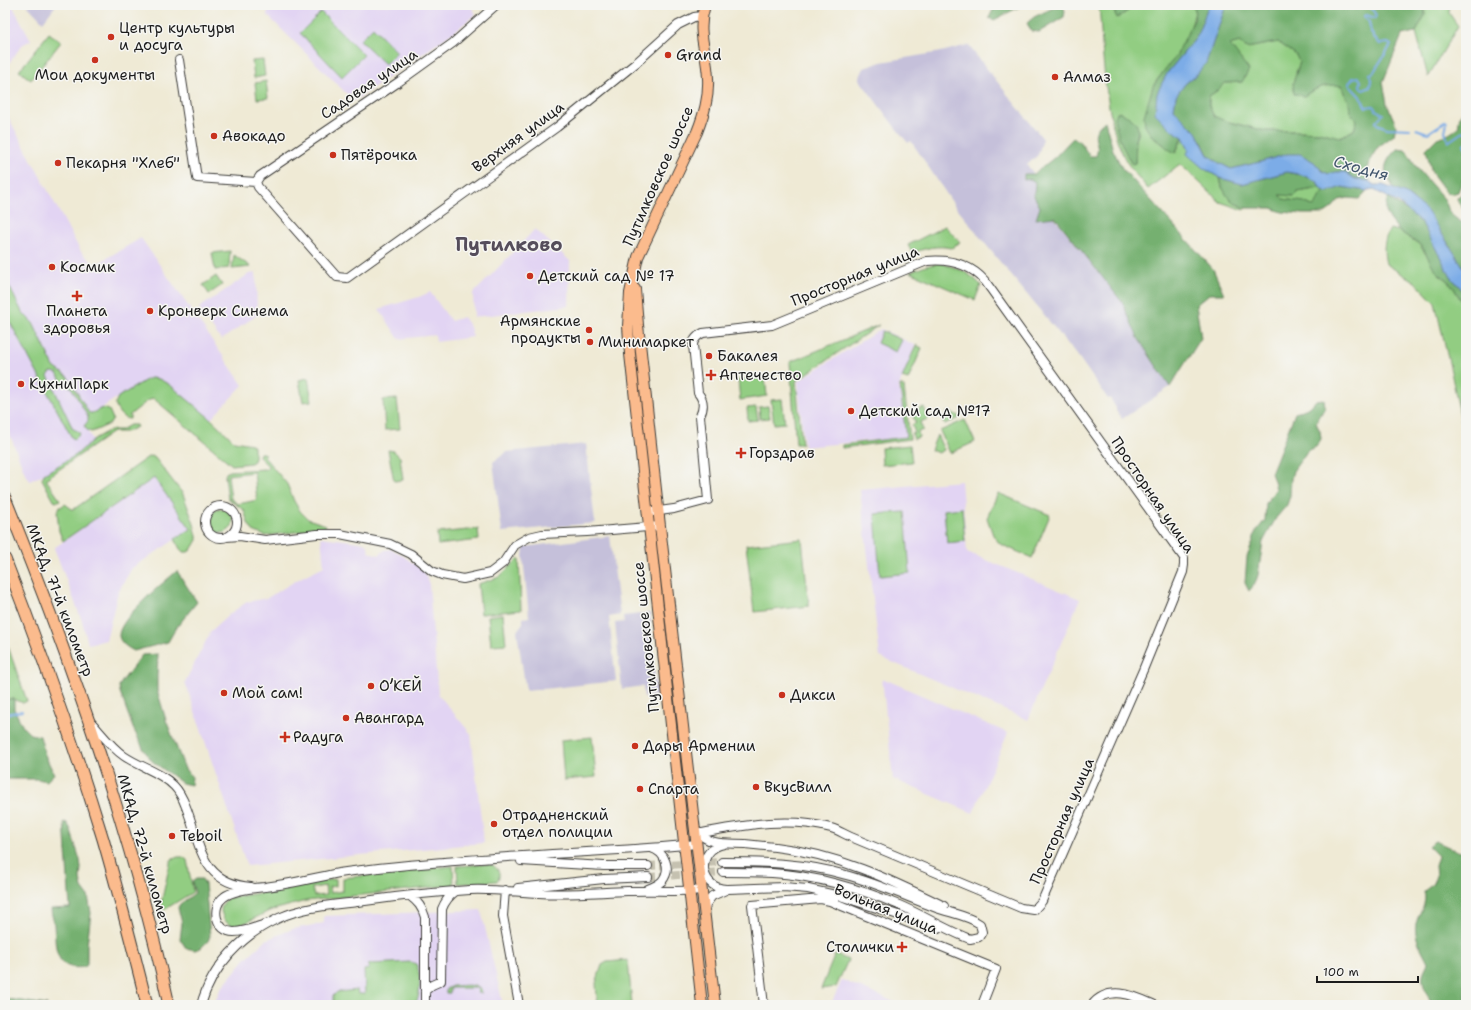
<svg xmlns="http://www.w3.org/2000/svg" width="1471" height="1010" font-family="'Shantell Sans',sans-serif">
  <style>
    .built { fill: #e2d4f3 }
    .industrial { fill: #c5c0da }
    .green { fill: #92cd82; stroke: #57744f; fill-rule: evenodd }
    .forest { fill: #75b070; stroke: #486646; fill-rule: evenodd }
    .water { fill: #7cace7; stroke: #4c6482 }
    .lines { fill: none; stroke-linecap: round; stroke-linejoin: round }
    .stream { stroke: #7cace7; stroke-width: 2 }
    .minor-tunnel { stroke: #c5c1b0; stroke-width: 8; stroke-dasharray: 8 4; stroke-linecap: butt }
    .minor-casing { stroke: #3c3b38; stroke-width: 10 }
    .major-casing { stroke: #3c3b38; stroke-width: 12 }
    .highway-casing { stroke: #3c3b38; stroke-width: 13 }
    .minor { stroke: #fff; stroke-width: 8 }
    .major { stroke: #fbbb8d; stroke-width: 10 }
    .highway { stroke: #fbbb8d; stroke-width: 11 }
    .poi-dot { fill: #c8321e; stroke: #f6f6f2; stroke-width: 1.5 }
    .labels { text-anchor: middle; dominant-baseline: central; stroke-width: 3; stroke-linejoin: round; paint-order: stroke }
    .poi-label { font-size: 15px; fill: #1c1c1c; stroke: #f6f6f2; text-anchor: start }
    .street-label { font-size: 15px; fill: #1c1c1c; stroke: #f6f6f2 }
    .water-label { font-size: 16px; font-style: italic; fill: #42566d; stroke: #f6f6f2 }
    .district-label { font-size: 19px; font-weight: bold; fill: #554d5b; stroke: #f6f6f2 }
  </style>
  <rect width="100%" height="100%" fill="#f6f6f2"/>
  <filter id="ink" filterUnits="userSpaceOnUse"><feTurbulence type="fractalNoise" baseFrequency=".025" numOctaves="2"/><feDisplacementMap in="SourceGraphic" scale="8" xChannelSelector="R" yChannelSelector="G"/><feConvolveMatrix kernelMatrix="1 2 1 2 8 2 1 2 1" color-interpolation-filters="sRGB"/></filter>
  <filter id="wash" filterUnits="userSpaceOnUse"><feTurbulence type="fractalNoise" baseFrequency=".012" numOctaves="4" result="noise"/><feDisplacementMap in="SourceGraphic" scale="16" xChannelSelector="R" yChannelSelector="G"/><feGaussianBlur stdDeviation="0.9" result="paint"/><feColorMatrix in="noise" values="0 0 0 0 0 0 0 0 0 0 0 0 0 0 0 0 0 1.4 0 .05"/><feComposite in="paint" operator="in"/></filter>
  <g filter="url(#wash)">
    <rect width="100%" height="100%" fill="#efead5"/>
    <path class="built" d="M5,5H12L31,40L22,45L5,69Z
      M269,5H476L472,8L476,14L454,32L354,101L267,15Z
      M5,111L81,252L95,265L141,238L243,385L211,419L167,383L159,379L151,378L118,397L94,413L84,426L93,440L76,455L44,474L30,481L24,471L5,422Z
      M535,229L570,261L569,306L474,317L473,293L476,291Z
      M256,273L257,315L221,340L199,308L249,274Z
      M430,292L451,321L463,317L470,327L473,337L436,342L435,335L399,339L379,309L419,297Z
      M881,329L915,345L899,386L906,437L804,447L798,381Z
      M154,478L191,529L132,568L118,592L106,640L88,644L82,621L54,548Z
      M961,481L967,552L1080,599L1028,720L880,657L860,490Z
      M321,537L366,543L368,546L369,552L379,555L385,550L391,549L399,553L424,571L429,584L438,694L471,734L484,843L247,866L185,682L211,631L231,613L247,602L267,598L302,577L324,566Z
      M882,678L1008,733L973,813L893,779Z
      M481,910L503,1005H213L221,988L246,958L266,940L293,929L324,923V916Z
      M842,980L901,1005H813V1004L832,1002Z"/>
    <path class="industrial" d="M27,5H56L43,22Z
      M968,45L1043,139L1038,155L1027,165L1034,174H1024L1035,182L1034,196L1040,207L1036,219L1054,217L1122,302L1138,338L1170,387L1122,419L1116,411V408L1110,398L1108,399L1077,355L996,257L954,205L911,141L908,143L895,127L859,79L864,68L881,62L941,52Z
      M586,444L595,523L502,532L493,462L507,452Z
      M610,536L620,615L609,617L616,681L526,691L517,631L523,623V618L529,617L523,557L524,547Z
      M650,613L651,624H649L657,695L644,697L643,686L622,689L615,623L624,622L623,616Z"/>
    <path class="green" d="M1099,5H1111L1118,18L1136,5H1191L1195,9C1194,23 1183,47 1175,58C1169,68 1159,75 1154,85C1147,99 1151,120 1151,135C1160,141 1165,148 1176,152L1183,137L1189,149L1203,168L1220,178L1222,187L1234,203L1246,208L1244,210L1220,202L1180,164L1148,189C1140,179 1130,169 1124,157C1104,116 1103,51 1099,5ZM1119,111L1125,116L1139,133L1136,140L1135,163L1132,164L1123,146L1117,129Z
      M1424,5H1450L1449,13L1458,26L1428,77L1416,32L1425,15Z
      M321,12L364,55L342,77L300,33Z
      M373,27L397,52L385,64L360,40Z
      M49,33L61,42L31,80L19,71Z
      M1239,42L1247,48L1278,42L1295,54L1300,62L1296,72L1304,96C1315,88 1328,83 1342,86L1344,93L1349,101L1350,112L1357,120L1354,130L1340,137L1319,132L1297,131H1266L1225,121L1213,116L1209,106V96L1218,90L1225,83L1242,82L1236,54L1230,45Z
      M263,60L265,76L254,78L252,61Z
      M266,81L268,98L257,99L255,83Z
      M1320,188L1327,192C1321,195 1319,202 1314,207L1304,202L1283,199L1278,195L1294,196L1298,192Z
      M945,226L960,242L952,248C937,245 926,248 912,253L908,245Z
      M1390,229L1399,231L1419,244L1440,275L1452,285L1466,309V444L1450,367L1435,303L1415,282L1386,264C1383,251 1383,241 1390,229Z
      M230,251L229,268L215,270L212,253Z
      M234,255L251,267L232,269Z
      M939,263C958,268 967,271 981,285L975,300L910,272L926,266Z
      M216,276L222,285L209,294L203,285Z
      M8,284L22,312L33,323L54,367L68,377L89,413H92L103,408L109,410L113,419L110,424L92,432L88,431L84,426L88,421V417L71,387L62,383L57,373L51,372L48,376L73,429L78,431L80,434L75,439L72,438L5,313V285Z
      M879,325L796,381L802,444H796L790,362Z
      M882,331L902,340L896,352L877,343Z
      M916,345L922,348L908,380L902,378Z
      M765,377L767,396L740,400L738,380Z
      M151,378L159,379L170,385L211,419L234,441L252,444L254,447V461L251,463L232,465L153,398L146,402L130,415V419C122,419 117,411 115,404L118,397L146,380Z
      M308,378L312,401L303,402L299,380Z
      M900,385L904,387L910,439L842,448V445L906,437Z
      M397,399L400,429L385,430L383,400Z
      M782,399L785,423L774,424L771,400Z
      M768,406L770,418L760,419L759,407Z
      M756,407L758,420L748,421L747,408Z
      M924,407L928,419L920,422L923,430L918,432L919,437L914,439L912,434L915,433L912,425L916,423L911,412Z
      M948,411L959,416L958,419L945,424L943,423Z
      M965,420L975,442L950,453L940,431Z
      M130,425H136L137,427L126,432H113L47,478V481L60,500L56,502L54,501L42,479L44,474L76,455L94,439L110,430H121Z
      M937,435L944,450L938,453L931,450Z
      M910,445L912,462L882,465L881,448Z
      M388,450L394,451L400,457L403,480L394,481Z
      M260,453H264L265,458L287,484L294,501L300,511L308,519L326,525L325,528L265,536L253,531L248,523L244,510L228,499L225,476L226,473L229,471L266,469L268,466L259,456ZM254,472L257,500L238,504L231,499L228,475Z
      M152,456L155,458L183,494L194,524L197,536V540L191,550L188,552H183L180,549L175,539L191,529L154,478L63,541L59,531L57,511L59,508L65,504L72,509H74L148,457Z
      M998,493L1050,515L1032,558L1000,544L993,535L987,518Z
      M962,508L965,541L947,543L944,510Z
      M209 521a12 12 0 1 1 24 0a12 12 0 1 1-24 0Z
      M905,512L910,573L880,576L875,514Z
      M478,529L479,540L438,545L437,533Z
      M802,539L809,606L754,612L746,545Z
      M519,558L521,610L481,614L478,584L499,577Z
      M503,614L506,644L491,645L488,616Z
      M5,638L27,701L23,703L14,699H5Z
      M592,737L596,777L564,780L561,740Z
      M178,857H183L187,860L193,892L162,911L160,908L170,863L172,859Z
      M488,864C496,865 503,873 497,881L458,884L457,866Z
      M453,866L454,885L306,901L269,911L243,924L235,926L230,925L224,920L221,911L222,905L227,898L234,897L287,889L305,884L336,879V886L329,887L330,893L343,891V878ZM325,886L326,895L314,896L312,888Z
      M835,954L848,960L836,987L821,989Z
      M628,960L632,1005H595L597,998L596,983L602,965L607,962Z
      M411,962L416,964C421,970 421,996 416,1002L412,1003L333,1005V996L337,992L357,990L358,994H365L364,970L369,969V964Z
      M452,986C462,986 477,982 482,992V993H478V988H450V993H446V989Z"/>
    <path class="forest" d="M1003,5H1023L994,20L989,18L993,10Z
      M1111,5H1136L1117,18Z
      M1191,5H1209L1196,38L1168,72L1173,131L1183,137L1175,153L1167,148L1160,141L1151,135L1145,126L1144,116L1153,86L1166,68L1175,58L1194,20L1195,10Z
      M1226,5H1424L1425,15L1416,32L1402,35L1383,82L1387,104L1396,125L1394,135L1378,147L1371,158L1368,169L1369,181L1355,179L1345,172H1336L1328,174L1321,170L1314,162L1287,154L1264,161L1231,169L1219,163L1208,155L1202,142L1190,126L1179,115L1174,109L1176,96L1185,84L1198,73L1212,46ZM1239,42L1247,48L1278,42L1295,54L1300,62L1293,83L1294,94L1304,96C1315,88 1328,83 1342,86L1344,93L1349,101L1350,112L1357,120L1354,130L1340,137L1319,132L1297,131H1266L1225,121L1214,116L1209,106V96L1218,90L1225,83L1242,82L1249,70L1230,45Z
      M1057,6H1063L1065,11L1064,17L1039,32L1031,31L1027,23L1034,17Z
      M1466,108V171L1458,192L1451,194L1446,192L1432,173L1426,149L1437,138L1449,134L1458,128L1460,115Z
      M1119,111C1124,115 1129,116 1133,120C1140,126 1138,133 1136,140C1135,148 1136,156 1135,163L1132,164C1123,150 1117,134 1114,117Z
      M1105,121L1113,150L1122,168L1213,269L1224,294H1209L1196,305L1201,338L1170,387L1138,338L1122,302L1055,217L1036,219L1040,207L1034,196L1035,182L1030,179L1024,180V174H1034L1055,157L1073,138C1083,142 1083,148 1090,156H1096C1102,140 1086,136 1105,121Z
      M1397,149L1405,150L1408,153L1417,168L1445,200L1449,211L1454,217L1466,225V271C1450,248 1436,220 1415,201C1409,195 1402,192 1394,189C1392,184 1388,179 1386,174C1383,164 1391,155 1397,149Z
      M1287,172L1302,175L1317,181L1320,188L1298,192L1294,196L1279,195L1283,199L1304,202L1314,207C1318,203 1317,200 1320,196C1331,182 1353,189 1367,191L1359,199L1348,198L1339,200L1332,208L1323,214H1303L1282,212L1272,208H1246L1234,203L1227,196L1222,187L1220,178L1242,184Z
      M1466,189V209C1461,207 1458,203 1457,198Z
      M1388,198L1411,213L1422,223L1451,277L1466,294V309L1452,285L1435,270L1424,250L1419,244L1399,231L1390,219L1386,212V204Z
      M1324,399L1325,407L1316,423L1320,431L1321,439L1316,447L1308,450L1293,471L1291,479L1290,496L1287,505L1276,518L1263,542L1258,575L1255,584L1249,591L1245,583L1247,557L1253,542L1255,533L1265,520L1266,503L1276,489L1274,481L1271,473L1295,413L1310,407L1316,400Z
      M177,571L197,602L176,628L168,642L134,651C128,648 120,643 119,636C118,619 164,582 177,571Z
      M158,654L157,676V690L166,720L185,769L192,777L191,785L182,783L152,761L144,750L133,728L120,692L119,686L123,680L142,655Z
      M5,699H14V709L23,727L30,734L40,736L45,755L54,774L47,781L37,779H5Z
      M64,822L67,823L70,828L80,860L81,868L80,878L82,888L88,896L91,913L87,945V964L85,967C54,972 56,948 54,925C54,919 51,915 51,909L70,908Z
      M1435,841L1460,852L1466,851V1005H1432C1428,996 1421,984 1423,974C1424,970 1427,966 1428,962C1423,951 1413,937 1416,924C1419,910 1428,905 1424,891L1432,885L1436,876L1435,866L1438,856L1428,846Z
      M196,879H202L205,884L210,936L208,941L201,948L195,950L186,948L180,939L182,923L178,908L180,904L195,893L192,882Z
      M5,999H8L48,1005H5Z"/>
    <path class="water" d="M1209,5H1226L1206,63L1198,73L1185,84L1176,96L1174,109L1179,115L1196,132L1208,155L1219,163L1231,169L1264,161L1287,154H1300L1314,162L1321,170L1328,174L1336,172H1345L1355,179L1369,181L1374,185H1383L1394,189L1406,194L1427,211L1466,271V294L1451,277L1422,223L1399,203L1374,190L1367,191L1342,187L1327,192L1320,188L1317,181L1302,175L1287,172L1242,184L1220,178L1203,168L1187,154L1189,149L1183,137L1173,131L1155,113L1157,94L1162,83L1168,72L1196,38Z"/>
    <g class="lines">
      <path class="stream" d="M1363,5H1368
        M1369,5L1376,15L1375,18L1366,15L1364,16L1369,22L1371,33L1380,44L1388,43L1391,45L1373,73L1370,74L1371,80L1370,87L1363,90L1360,86L1361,81L1358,77L1353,78L1349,83C1351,89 1358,93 1362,99C1364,102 1363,104 1366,107L1373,106L1376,110L1383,114L1376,122L1377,124L1387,128L1410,129
        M1416,129L1428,133L1446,121L1447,123L1445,131L1448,142L1464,131L1466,132
        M1466,143L1464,144L1466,148
        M5,714L22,711"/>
    </g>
  </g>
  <g filter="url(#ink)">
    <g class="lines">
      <path class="minor-tunnel" d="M648,866L722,862
        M648,877L723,872"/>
      <defs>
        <path id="minor" d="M179,60L197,178L256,182
          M256,182L258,187L337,277L347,278L557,127L636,63L678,25L694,17L701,16
          M256,182L260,176L266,172L400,81L453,43L496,5
          M205 522a16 16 0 1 1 32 0a16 16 0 1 1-32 0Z
          M652,512L674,509L708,500L700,416C704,408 704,400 698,393L693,345C693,340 698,335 703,333L772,325L927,261C949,259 970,264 985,281L1184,558V565L1183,572L1143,670L1042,901L1034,910L1021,908L851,837C844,834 838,830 831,828C786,816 741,826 696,834
          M226,537L240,536L265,540L317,534H340L390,544L411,554L432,571L442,575L463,579L490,573L494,570L503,563L515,545L529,537L542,534L587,532L660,526
          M90,721C101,733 111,747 124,756C140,767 161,772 174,786C180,792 183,799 186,807C201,845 200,883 251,887
          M697,831C708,846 728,843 745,844C755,845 765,846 775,847C837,854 889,879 944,906
          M724,844C696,849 698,888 726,889
          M521,861L604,866H648
          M722,862C764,862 806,863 846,875C876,883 905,896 934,907C949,913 967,915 980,924L982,932L979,937L970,939C946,930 923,915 899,905C861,889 813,875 772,873C755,872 739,872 723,872
          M518,888L604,879L648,877
          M648,889C653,887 658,885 662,881C672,869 665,852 651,848
          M505,890L503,916L519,1005
          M410,896C418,902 422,907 425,917V1005
          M705,910L706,904L712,896L728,889L784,887L808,889L840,896L938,928
          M269,923C258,926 246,932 234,932C216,932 210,907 224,897C233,890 254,888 265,887C290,884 314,878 339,873C373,868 409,865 444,862C528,854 613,852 697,844
          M425,991L432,985L441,981L442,909C445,901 449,896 456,891
          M201,1005C212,966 242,935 279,918C305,906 336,905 365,901C400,896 435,892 470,890C493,889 516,892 539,893C568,895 598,892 627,891C652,890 677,892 702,890
          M764,1005L752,905L821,899L830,901L996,969L982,1005
          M1092,1005C1109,984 1134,996 1155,1005"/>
        <path id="major" d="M635,289L638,325L660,526L715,1005
          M702,1005L630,354L628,326L630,293L638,257L697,132C704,114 709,98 708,78C707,51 696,33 705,5"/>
        <path id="highway" d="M5,498C72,663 131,831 169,1005
          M5,559C41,651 74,744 103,839C119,894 133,949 147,1005"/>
      </defs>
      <use href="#minor" class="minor-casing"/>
      <use href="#major" class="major-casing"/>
      <use href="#highway" class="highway-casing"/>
      <use href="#minor" class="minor"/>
      <use href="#major" class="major"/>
      <use href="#highway" class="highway"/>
    </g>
  </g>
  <g class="poi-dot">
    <circle cx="111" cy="37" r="4"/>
    <circle cx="668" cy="55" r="4"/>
    <circle cx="95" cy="60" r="4"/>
    <circle cx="1055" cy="77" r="4"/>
    <circle cx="214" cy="136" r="4"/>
    <circle cx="333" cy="155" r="4"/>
    <circle cx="58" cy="163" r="4"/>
    <circle cx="52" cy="267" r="4"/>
    <circle cx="530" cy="276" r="4"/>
    <path d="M75 290h4v4h4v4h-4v4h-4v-4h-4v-4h4z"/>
    <circle cx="150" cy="311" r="4"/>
    <circle cx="589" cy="330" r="4"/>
    <circle cx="590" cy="342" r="4"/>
    <circle cx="709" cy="356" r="4"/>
    <path d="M709 369h4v4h4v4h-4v4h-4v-4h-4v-4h4z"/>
    <circle cx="21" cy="384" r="4"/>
    <circle cx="851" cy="411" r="4"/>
    <path d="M739 447h4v4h4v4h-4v4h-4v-4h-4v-4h4z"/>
    <circle cx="371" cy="686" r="4"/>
    <circle cx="224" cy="693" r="4"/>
    <circle cx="782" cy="695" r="4"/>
    <circle cx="346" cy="718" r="4"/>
    <path d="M283 731h4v4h4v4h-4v4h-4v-4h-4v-4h4z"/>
    <circle cx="635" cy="746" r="4"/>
    <circle cx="756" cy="787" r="4"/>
    <circle cx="640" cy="789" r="4"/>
    <circle cx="494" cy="824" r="4"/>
    <circle cx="172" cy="836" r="4"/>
    <path d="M900 941h4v4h4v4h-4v4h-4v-4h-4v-4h4z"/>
  </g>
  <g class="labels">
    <g class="poi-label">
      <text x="119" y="28">Центр культуры<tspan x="119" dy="17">и досуга</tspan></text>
      <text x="676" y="55">Grand</text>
      <text x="95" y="75" text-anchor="middle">Мои документы</text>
      <text x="1063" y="77">Алмаз</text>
      <text x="222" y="136">Авокадо</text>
      <text x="341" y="155">Пятёрочка</text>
      <text x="66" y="163">Пекарня "Хлеб"</text>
      <text x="60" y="267">Космик</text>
      <text x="538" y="276">Детский сад № 17</text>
      <text x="77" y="311" text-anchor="middle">Планета<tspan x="77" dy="17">здоровья</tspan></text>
      <text x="158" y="311">Кронверк Синема</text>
      <text x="581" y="321" text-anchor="end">Армянские<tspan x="581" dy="17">продукты</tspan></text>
      <text x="598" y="342">Минимаркет</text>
      <text x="717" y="356">Бакалея</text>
      <text x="719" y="375">Аптечество</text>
      <text x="29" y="384">КухниПарк</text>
      <text x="859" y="411">Детский сад №17</text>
      <text x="749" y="453">Горздрав</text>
      <text x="379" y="686">О’КЕЙ</text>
      <text x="232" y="693">Мой сам!</text>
      <text x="790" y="695">Дикси</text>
      <text x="354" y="718">Авангард</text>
      <text x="293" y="737">Радуга</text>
      <text x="643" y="746">Дары Армении</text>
      <text x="764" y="787">ВкусВилл</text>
      <text x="648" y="789">Спарта</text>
      <text x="502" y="815">Отрадненский<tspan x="502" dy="17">отдел полиции</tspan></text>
      <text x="180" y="836">Teboil</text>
      <text x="894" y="947" text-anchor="end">Столички</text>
    </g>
    <g class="street-label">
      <text transform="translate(369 84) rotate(-34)">Садовая улица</text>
      <text transform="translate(518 137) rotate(-36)">Верхняя улица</text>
      <text transform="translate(658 176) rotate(-66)">Путилковское шоссе</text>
      <text transform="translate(855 276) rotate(-22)">Просторная улица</text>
      <text transform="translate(1153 495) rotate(56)">Просторная улица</text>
      <text transform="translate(60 600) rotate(69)">МКАД, 71-й километр</text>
      <text transform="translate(646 637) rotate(-96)">Путилковское шоссе</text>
      <text transform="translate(1062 821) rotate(-66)">Просторная улица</text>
      <text transform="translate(145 854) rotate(74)">МКАД, 72-й километр</text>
      <text transform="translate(886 909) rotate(22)">Вольная улица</text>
    </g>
    <g class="water-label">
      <text transform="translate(1361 168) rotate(15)">Сходня</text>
    </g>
    <g class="district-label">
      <text x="509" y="244">Путилково</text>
    </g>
  </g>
  <rect width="1471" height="1010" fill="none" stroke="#f6f6f2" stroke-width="20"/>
  <path d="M1317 976v6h101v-6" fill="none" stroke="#1c1c1c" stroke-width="2"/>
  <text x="1323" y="976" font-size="12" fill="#1c1c1c" stroke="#f6f6f2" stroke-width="3" paint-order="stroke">100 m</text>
</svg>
